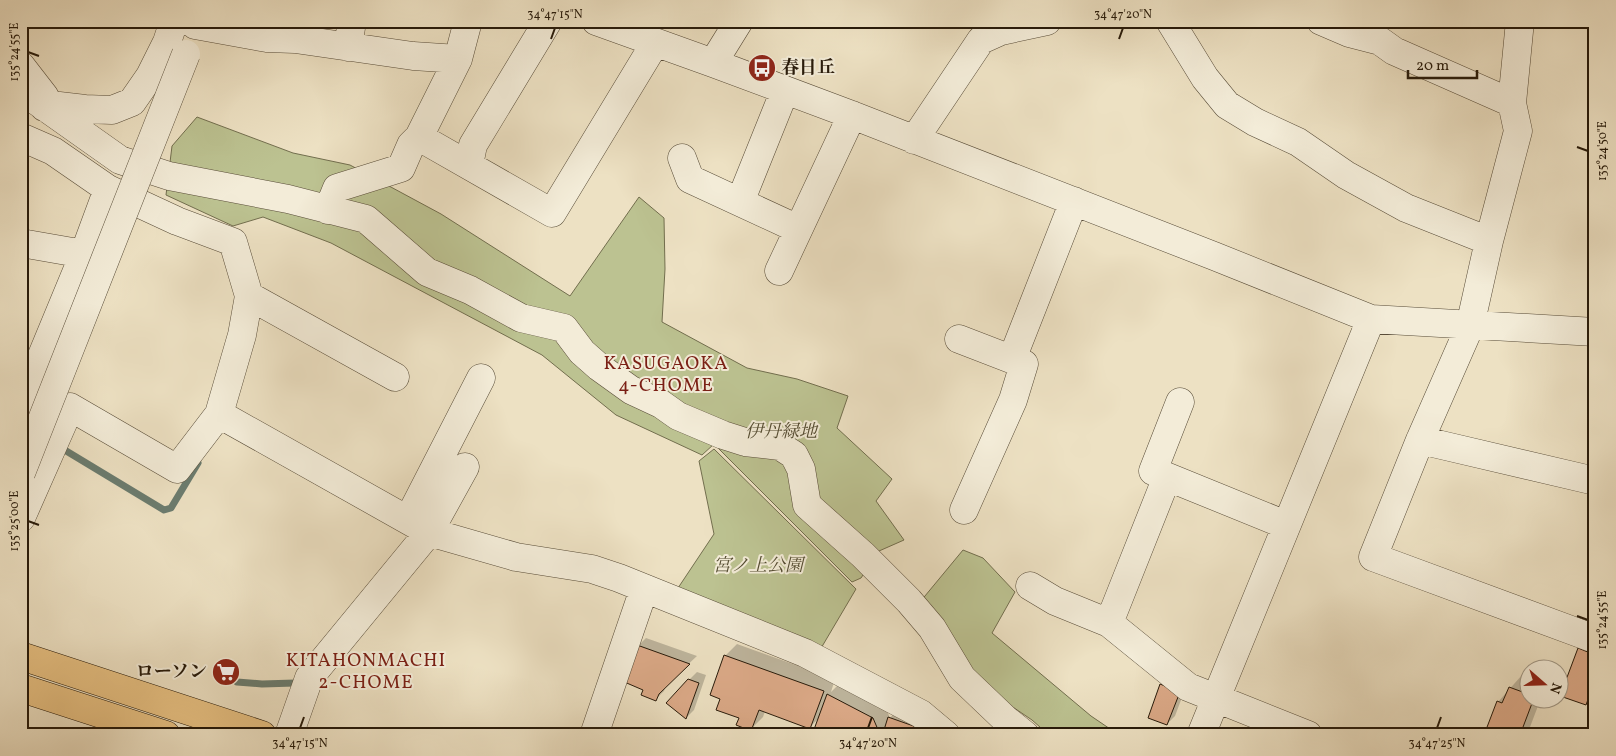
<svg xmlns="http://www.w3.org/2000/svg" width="1616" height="756" font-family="Vollkorn,'Noto Serif JP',serif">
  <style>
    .green { fill: #bcc291; stroke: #726e4e }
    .shadow { fill: #0003 }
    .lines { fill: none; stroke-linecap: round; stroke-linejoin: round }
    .stream { stroke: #6b7c6f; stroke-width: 7 }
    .building { fill: #dba987; stroke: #271a0a }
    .minor-casing { stroke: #584c38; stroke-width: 29 }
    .major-casing { stroke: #271a0a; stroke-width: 29 }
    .minor { stroke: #f3ecd8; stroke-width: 28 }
    .major { stroke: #e6c082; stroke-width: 28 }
    .minor-bridge-casing { stroke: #584c38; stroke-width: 29; stroke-linecap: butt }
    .minor-bridge { stroke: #f3ecd8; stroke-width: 28 }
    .ticks { fill: none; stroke: #271a0a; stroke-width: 2 }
    .labels { text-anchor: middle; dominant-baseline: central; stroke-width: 4; stroke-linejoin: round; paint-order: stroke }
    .poi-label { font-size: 18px; font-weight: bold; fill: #271a0a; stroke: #f3ecd8; text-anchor: start }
    .park-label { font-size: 18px; font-style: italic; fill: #544c32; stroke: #f3ecd8 }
    .neighbourhood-label { font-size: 19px; letter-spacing: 1px; fill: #7a1f14; stroke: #f3ecd8 }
    .neatline { fill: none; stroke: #271a0a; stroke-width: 2 }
    .ticks-label { font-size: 12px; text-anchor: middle; fill: #271a0a }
  </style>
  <rect width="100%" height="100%" fill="#ede1c3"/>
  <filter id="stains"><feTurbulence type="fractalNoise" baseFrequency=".004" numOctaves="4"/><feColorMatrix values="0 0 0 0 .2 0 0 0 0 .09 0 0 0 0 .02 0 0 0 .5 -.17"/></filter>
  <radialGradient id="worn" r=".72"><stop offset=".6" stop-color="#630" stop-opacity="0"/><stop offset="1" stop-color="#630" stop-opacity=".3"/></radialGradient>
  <path class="green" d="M197,117L293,153L350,165L441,214L570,296L639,197L664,218L665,269L662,322L747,368L797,379L848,396L837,428L892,479L876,501L904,540L879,551L861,578L852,582L714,444L702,455L616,415L542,355L331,243L263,217L233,226L166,195L172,146Z
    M714,449L856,589L817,655L674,594L714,534L699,461Z
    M963,550L983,558L1015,592L992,633L1091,716L1119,735H1049L1032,720L989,691L920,602Z"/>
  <path class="shadow" d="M646,638L697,656L666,685L664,691L656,699L644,689L638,646Z
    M1587,641L1595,644V692L1593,696L1585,704L1579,649Z
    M737,644L835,679L831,692L840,683L885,706L890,718L897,710L924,735H900L887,730L885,735H813L819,718L810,727L765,711L763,717L751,729L722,698L725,656Z
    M697,672L706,675L694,710L686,718L689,680Z
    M1522,675L1528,678V698H1541L1527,735H1485L1498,702Z
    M1169,677L1187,684L1175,716L1167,724L1161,685Z
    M53,729L57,735H44Z"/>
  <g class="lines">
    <path class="stream" d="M21,423L32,429
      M58,446L164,510L171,508L198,463
      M237,682L262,684L295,683"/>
  </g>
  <path class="building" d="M637,645L690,664L659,694L656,701L641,695L643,690L622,681Z
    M1578,648L1595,655V680L1586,705L1560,696Z
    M724,655L824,691L810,729L759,710L751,731L736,725L739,718L716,710L720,699L710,695Z
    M688,679L699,683L686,719L666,703Z
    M1160,684L1180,692L1167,725L1148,718Z
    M1509,687L1528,694V698H1534L1520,735H1484L1497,701L1502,703Z
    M827,694L873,718L879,732L878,735H812Z
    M888,717L922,729L920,735H896L884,730Z"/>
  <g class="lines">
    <defs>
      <path id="minor" d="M468,21L458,59L419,137L552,213L655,43
        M596,21L713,63L852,115L1214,256L1371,319L1595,332
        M1170,21L1205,78L1227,105L1255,122L1298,142L1346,175L1406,208L1489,241
        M1321,21L1349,33L1380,41L1394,51L1512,103
        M1520,21L1512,103L1518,131L1489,241L1470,326L1420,440L1373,557L1595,639
        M195,25L267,38L295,39L413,56L458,59
        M348,47L352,21
        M713,63L739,21
        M21,66L45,97L44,107L59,106L85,109L112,110L132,102L150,76L167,42L174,21
        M21,90L120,160L169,176L288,199L366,219L427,272L470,290L521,318L564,328L582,352L599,367L631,390L661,404L678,416L723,435L745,442L780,446L794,455L801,469L807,505L863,555L909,601L932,628L962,678L1005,719L1025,735
        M21,137L53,151L108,189L84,254L21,406
        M914,140L981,40L1001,31L1047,21
        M682,158L690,179L798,229
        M469,165L473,145L548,21
        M740,202L785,90
        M328,210L337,188L401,168L411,145L419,137
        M21,243L84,254
        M779,271L852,115
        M249,296L395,377
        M959,339L1024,364L1013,400L964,510
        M1012,359L1074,201
        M1180,402L1153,471L1286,525
        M219,414L429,532L516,557L592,569L619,578L805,653L921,714L946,735
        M1420,440L1595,481
        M21,518L70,407L177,469L219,414L242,335L249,296L233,242L177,221L108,189
        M408,520L481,378
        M1030,586L1055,601L1109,623L1188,687L1308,735
        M1109,623L1167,477
        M289,735L309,678L429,532L465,467
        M594,735L644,589
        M1201,735L1371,319"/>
      <path id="major" d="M21,656L262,735
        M21,688L166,735"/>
    </defs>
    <use href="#minor" class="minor-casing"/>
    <use href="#major" class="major-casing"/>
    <use href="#minor" class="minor"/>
    <use href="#major" class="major"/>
    <defs>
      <path id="minor-bridge" d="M21,473L186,54"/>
    </defs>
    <use href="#minor-bridge" class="minor-bridge-casing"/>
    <use href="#minor-bridge" class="minor-bridge"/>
  </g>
  <path class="ticks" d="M551,39L555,28M1119,39L1123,28M28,52L39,56M1577,147L1588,151M28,521L39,525M1577,616L1588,620M300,728L304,717M868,728L872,717M1437,728L1441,717"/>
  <defs>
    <symbol id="bus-disc" viewBox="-11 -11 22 22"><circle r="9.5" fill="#8f2418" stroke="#f3ecd8"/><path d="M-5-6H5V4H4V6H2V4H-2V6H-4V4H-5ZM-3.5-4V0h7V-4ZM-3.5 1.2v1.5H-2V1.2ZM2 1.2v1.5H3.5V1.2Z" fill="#fff"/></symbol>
    <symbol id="supermarket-disc" viewBox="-11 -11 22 22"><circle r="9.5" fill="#8f2418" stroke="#f3ecd8"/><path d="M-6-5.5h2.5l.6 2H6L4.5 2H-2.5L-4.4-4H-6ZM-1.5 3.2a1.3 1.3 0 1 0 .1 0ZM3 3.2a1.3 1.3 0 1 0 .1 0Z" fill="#fff"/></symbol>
  </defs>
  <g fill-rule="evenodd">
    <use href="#bus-disc" x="746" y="52" width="32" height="32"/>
    <use href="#supermarket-disc" x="210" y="656" width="32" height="32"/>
  </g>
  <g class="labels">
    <g class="poi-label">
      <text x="781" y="68">春日丘</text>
      <text x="207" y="672" text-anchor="end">ローソン</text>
    </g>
    <g class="park-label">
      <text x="781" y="432">伊丹緑地</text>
      <text x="758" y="566">宮ノ上公園</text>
    </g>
    <g class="neighbourhood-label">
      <text x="666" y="364">KASUGAOKA<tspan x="666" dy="22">4-CHOME</tspan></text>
      <text x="366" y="661">KITAHONMACHI<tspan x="366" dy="22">2-CHOME</tspan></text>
    </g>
  </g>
  <rect width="1616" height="756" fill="none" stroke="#ede1c3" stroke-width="55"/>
  <g transform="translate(1544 684) rotate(110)"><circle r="24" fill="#f3ecd8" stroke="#a19886"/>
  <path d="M0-4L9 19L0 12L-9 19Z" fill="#8f2418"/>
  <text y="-8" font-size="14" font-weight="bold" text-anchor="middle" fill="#271a0a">N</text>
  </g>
  <path d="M1408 70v8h69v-8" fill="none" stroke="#271a0a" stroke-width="2.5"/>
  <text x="1416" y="70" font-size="15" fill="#271a0a" stroke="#f3ecd8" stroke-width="4" paint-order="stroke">20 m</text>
  <rect x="28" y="28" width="1560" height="700" class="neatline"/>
  <g class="ticks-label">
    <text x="555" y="18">34°47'15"N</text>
    <text x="1123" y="18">34°47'20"N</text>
    <text transform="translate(14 52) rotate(-90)" y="4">135°24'55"E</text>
    <text transform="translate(1602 151) rotate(-90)" y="4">135°24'50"E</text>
    <text transform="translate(14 521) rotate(-90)" y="4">135°25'00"E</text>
    <text transform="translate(1602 620) rotate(-90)" y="4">135°24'55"E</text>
    <text x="300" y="747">34°47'15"N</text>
    <text x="868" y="747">34°47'20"N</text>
    <text x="1437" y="747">34°47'25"N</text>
  </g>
  <rect width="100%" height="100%" filter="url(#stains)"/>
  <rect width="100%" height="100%" fill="url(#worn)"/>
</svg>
